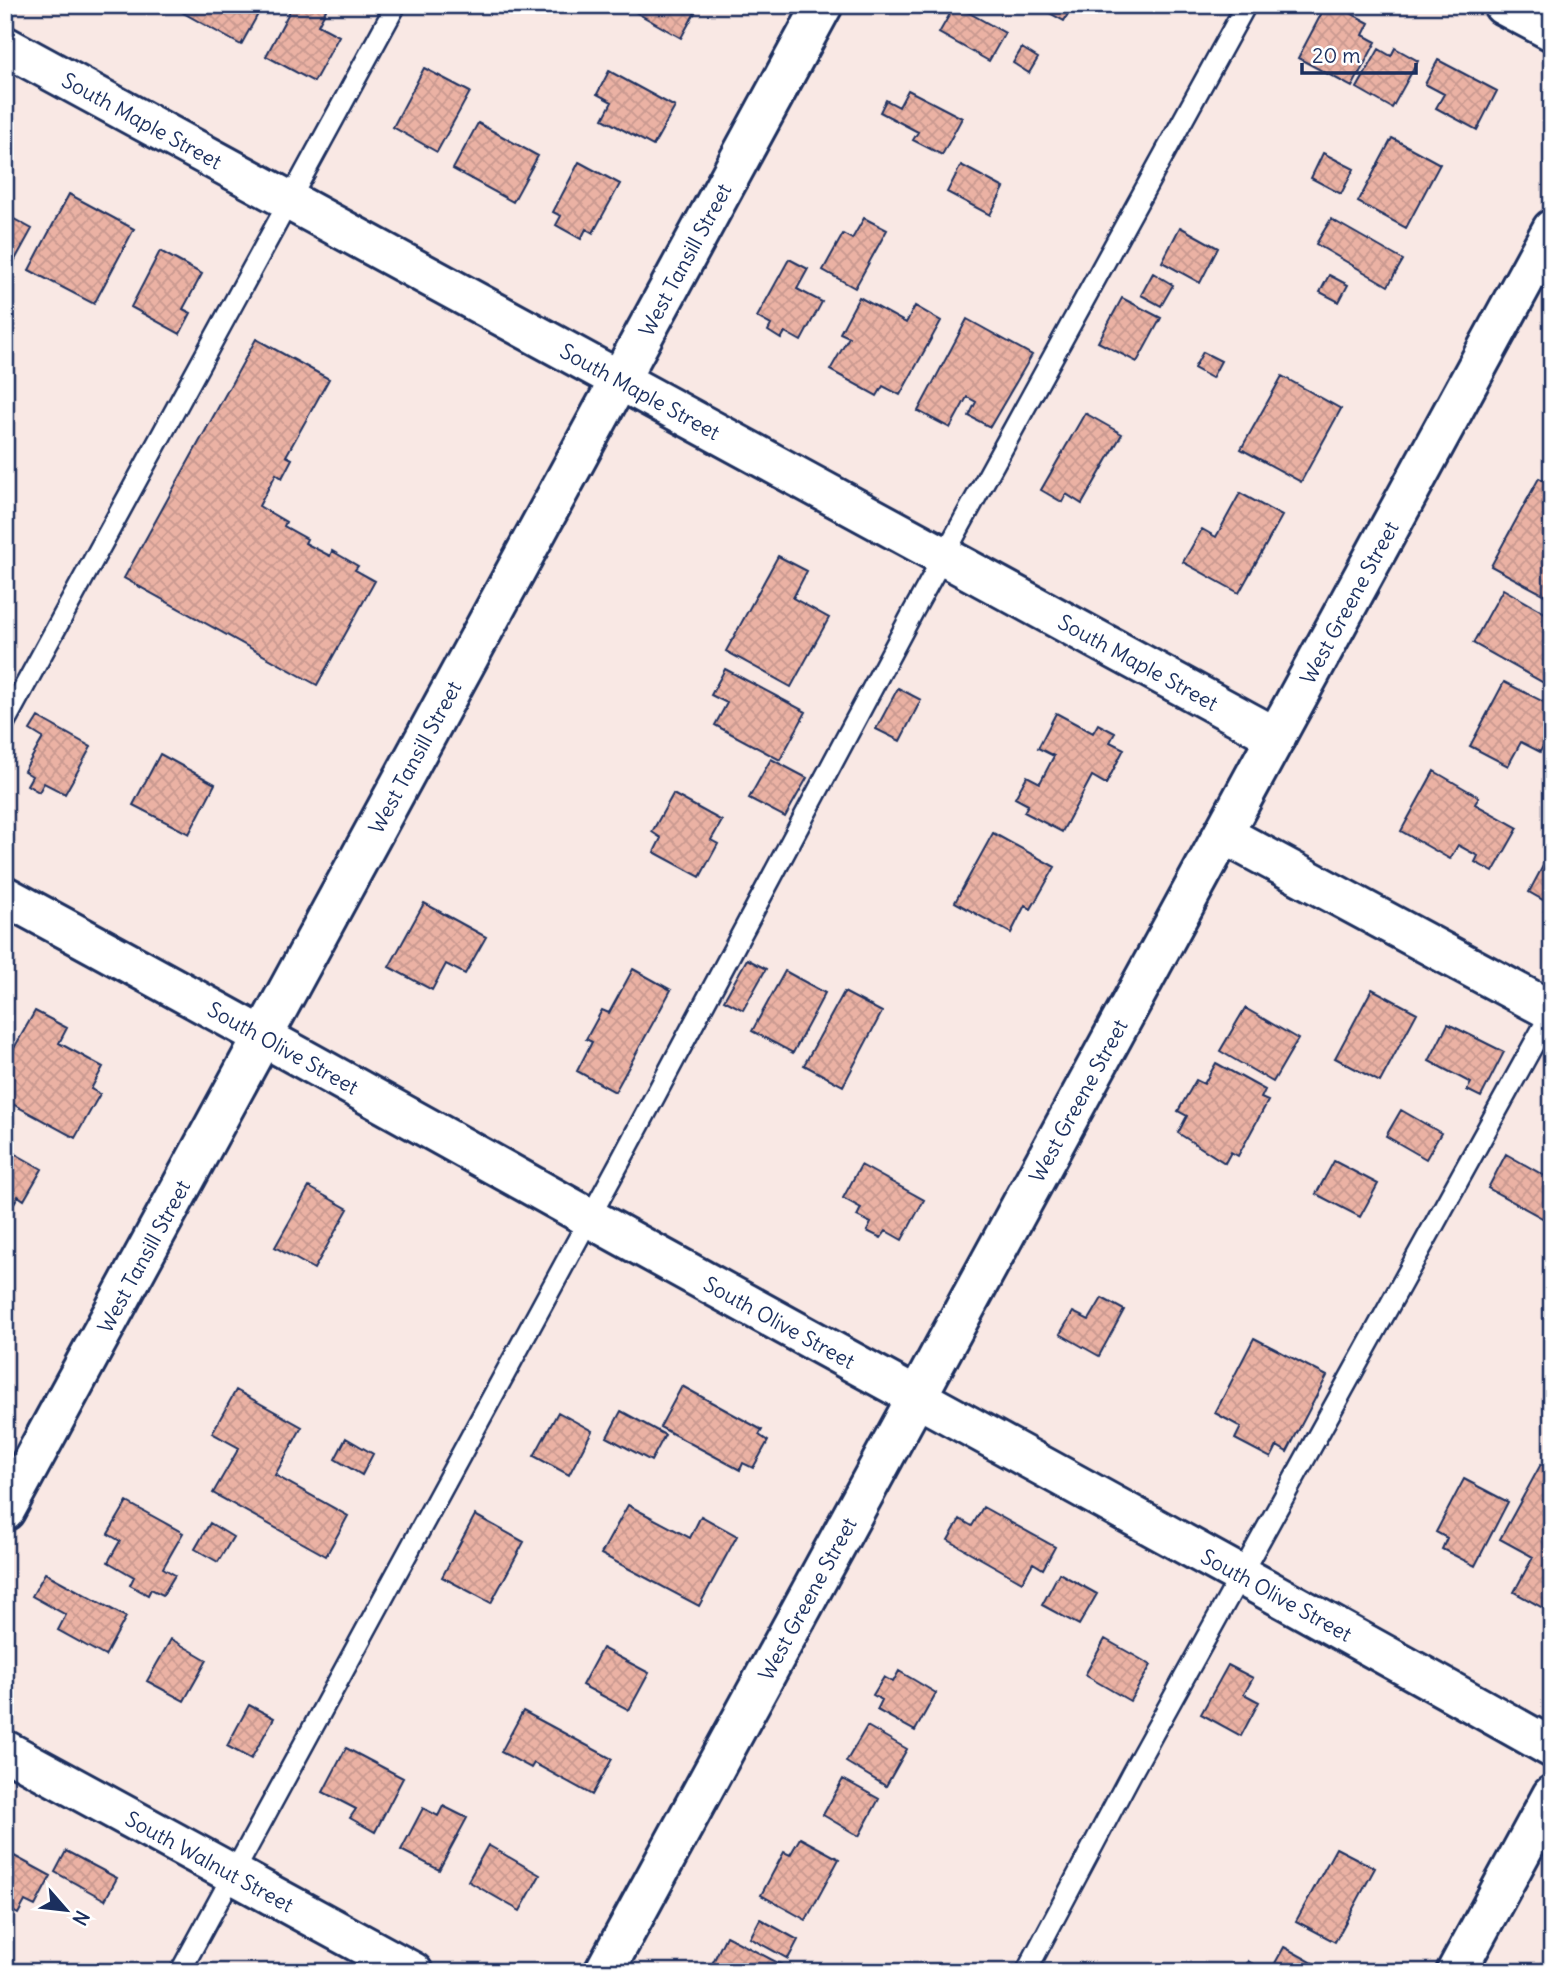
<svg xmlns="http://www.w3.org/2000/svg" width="1557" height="1977" font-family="Delius,sans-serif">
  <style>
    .building { fill: url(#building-cross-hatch); stroke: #1b2f5e; stroke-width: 2 }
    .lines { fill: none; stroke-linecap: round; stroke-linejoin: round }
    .lane-casing { stroke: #1b2f5e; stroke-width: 24 }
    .street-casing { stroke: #1b2f5e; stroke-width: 44 }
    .lane { stroke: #fff; stroke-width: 19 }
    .street { stroke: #fff; stroke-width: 38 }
    .labels { text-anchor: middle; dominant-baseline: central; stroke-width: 5; stroke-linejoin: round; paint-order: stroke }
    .street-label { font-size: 21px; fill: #1b2f5e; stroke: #fff }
  </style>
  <defs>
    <pattern id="building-cross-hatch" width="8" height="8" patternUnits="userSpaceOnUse" patternTransform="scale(1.75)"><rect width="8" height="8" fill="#ebb2a4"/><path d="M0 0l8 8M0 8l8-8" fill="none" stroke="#c99990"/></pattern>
  </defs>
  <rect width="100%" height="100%" fill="#f9e8e4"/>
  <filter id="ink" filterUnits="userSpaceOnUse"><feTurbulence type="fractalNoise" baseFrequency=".0143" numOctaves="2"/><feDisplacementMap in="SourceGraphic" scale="14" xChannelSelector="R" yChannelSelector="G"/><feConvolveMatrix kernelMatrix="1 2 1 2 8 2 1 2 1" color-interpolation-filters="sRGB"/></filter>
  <g filter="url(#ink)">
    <path class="building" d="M183,5H263L241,45L180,11Z
      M293,5H318L326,10L318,25L339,36L314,82L266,56Z
      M623,5H699L681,38Z
      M955,5L1005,33L989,61L939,33Z
      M1042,5H1073L1064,21L1040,8Z
      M1326,5H1336L1369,23L1363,35L1376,42L1352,87L1298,58Z
      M1022,48L1038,58L1029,73L1013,63Z
      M1395,48L1418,61L1392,108L1357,88L1379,49L1391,56Z
      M1438,60L1497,91L1477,130L1436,108L1444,94L1425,84Z
      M424,68L470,92L437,152L393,127Z
      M609,71L675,107L653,146L603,119L612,102L597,94Z
      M908,90L962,118L942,155L913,140L918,132L880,112L886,100L899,107Z
      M478,123L538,156L513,202L453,169Z
      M1392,138L1440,164L1406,228L1358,202Z
      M1323,153L1354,169L1341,194L1311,178Z
      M579,162L620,184L593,233L586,229L581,239L556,225L561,216L553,212Z
      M961,165L1004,188L990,215L947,192Z
      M69,194L134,229L94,304L29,270Z
      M5,214L32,229L5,278Z
      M864,218L887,230L855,288L823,270L843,234L852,239Z
      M1331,219L1403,260L1388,286L1316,244Z
      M1180,227L1218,248L1200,283L1162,262Z
      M160,251L202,274L183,309L191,313L180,334L131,307Z
      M789,259L808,269L797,289L822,302L801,341L785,332L781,339L768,331L771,325L757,317Z
      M1153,273L1173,285L1161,306L1141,295Z
      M1329,275L1348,285L1339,302L1320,292Z
      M859,297L906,323L915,306L941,321L900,395L883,386L877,396L830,370L849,337L840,333Z
      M1122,298L1161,318L1137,362L1098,342Z
      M967,319L1032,355L990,427L969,416L976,402L967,397L950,428L918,411Z
      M256,339L329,379L286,456L292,459L282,478L276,474L259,506L286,522L284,526L307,539L305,543L330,556L332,551L358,566L355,570L375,581L317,685L124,578Z
      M1203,352L1221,361L1212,378L1194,368Z
      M1282,376L1341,409L1301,482L1241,449Z
      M1085,413L1122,434L1082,504L1066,494L1062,502L1041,490Z
      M1539,478L1552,485V599L1491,566Z
      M1240,493L1282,516L1239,593L1183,562L1202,529L1216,537Z
      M778,556L807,571L793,598L829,618L791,687L726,651Z
      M1503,589L1552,617L1551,687L1473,643Z
      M725,669L806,712L780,760L715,725L727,703L711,695Z
      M1504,682L1552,706V729L1540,752L1521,742L1508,766L1470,746Z
      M898,688L921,700L900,741L876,729Z
      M1056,713L1093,733L1098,724L1115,733L1110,742L1124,749L1106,784L1092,776L1062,832L1024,812L1028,805L1015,798L1027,776L1040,783L1054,756L1038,748Z
      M38,717L91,747L65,794L44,783L39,792L27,785L32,776L24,771L43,738L30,730Z
      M160,754L215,784L189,834L133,805Z
      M771,759L807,778L785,817L749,798Z
      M1434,771L1479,797L1475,804L1518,828L1493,872L1475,862L1478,856L1458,845L1450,859L1401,831Z
      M673,794L722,821L711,840L718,844L700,877L654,852L661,838L652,832Z
      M993,833L1055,867L1031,909L1025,905L1011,933L955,902Z
      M1552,849V915L1544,911L1548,903L1529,892Z
      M424,903L486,937L465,974L446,964L432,990L389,967Z
      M747,959L766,969L743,1010L724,1000Z
      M633,969L671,990L615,1092L577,1071L592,1042L586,1039L602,1010L609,1013Z
      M785,971L825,993L793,1053L752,1031Z
      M1372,989L1417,1013L1380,1082L1335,1058Z
      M844,992L882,1012L843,1086L804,1065Z
      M1245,1008L1298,1039L1273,1082L1220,1051Z
      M35,1011L67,1028L59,1043L103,1067L91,1089L100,1094L75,1138L5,1100V1064Z
      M1448,1024L1504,1052L1481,1097L1467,1090L1471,1083L1429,1061Z
      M1216,1063L1265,1090L1261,1098L1268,1101L1238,1156L1231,1152L1225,1163L1178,1133L1187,1116L1178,1111L1196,1080L1204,1084Z
      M1401,1110L1441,1133L1426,1159L1386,1136Z
      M5,1148L42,1169L24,1200L18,1196L8,1214L5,1213Z
      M1506,1154L1552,1180V1205L1544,1219L1488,1188Z
      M1334,1161L1378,1184L1360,1217L1316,1194Z
      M861,1165L924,1200L902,1240L886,1231L881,1238L867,1231L871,1223L857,1216L861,1208L843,1198Z
      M309,1187L348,1209L314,1269L275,1247Z
      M1102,1298L1124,1310L1099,1356L1060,1334L1073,1312L1089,1320Z
      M1254,1338L1327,1376L1287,1452L1277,1446L1271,1458L1235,1439L1241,1427L1215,1413Z
      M682,1386L762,1430L759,1435L768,1441L753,1468L743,1463L740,1470L660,1427Z
      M236,1390L302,1427L275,1475L348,1516L326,1556L213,1493L239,1448L212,1433Z
      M621,1411L665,1435L651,1461L607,1437Z
      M558,1412L592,1431L569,1475L534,1456Z
      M346,1438L373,1454L362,1475L335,1459Z
      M1541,1464L1552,1470V1503L1545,1514L1552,1518V1613L1514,1592L1533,1557L1500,1539Z
      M1464,1479L1508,1502L1475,1566L1442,1549L1447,1538L1436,1532Z
      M127,1502L183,1533L163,1568L175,1575L163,1595L151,1589L148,1595L130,1585L134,1577L108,1562L120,1541L108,1534Z
      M628,1505L690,1538L701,1516L737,1536L699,1606L601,1554Z
      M983,1507L1055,1547L1043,1569L1033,1563L1022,1582L948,1540L960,1519L972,1526Z
      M475,1515L524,1542L491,1603L442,1577Z
      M210,1523L233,1537L218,1562L195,1549Z
      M45,1573L126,1617L105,1656L58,1630L66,1615L32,1596Z
      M1059,1573L1097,1594L1079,1625L1042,1605Z
      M171,1639L207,1660L184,1701L147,1681Z
      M1105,1639L1151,1665L1130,1701L1085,1675Z
      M602,1648L649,1673L629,1710L582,1685Z
      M1228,1665L1253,1678L1244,1694L1259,1702L1241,1736L1201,1714Z
      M899,1671L936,1693L915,1731L877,1710L882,1700L873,1695L884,1677L893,1682Z
      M249,1705L274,1718L251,1759L227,1746Z
      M523,1711L612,1759L592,1795L534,1763L531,1768L501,1752Z
      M867,1726L907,1749L886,1786L846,1762Z
      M346,1748L403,1778L375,1832L350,1818L356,1809L323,1792Z
      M843,1779L879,1799L859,1836L823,1815Z
      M443,1806L467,1818L439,1870L401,1850L423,1808L438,1816Z
      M800,1838L839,1859L806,1920L761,1895L784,1852L790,1855Z
      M488,1845L540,1875L520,1911L468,1881Z
      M1336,1848L1375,1868L1335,1942L1296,1921Z
      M5,1851L51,1876L35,1906L25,1901L18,1914L9,1909L5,1917Z
      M66,1851L117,1878L105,1900L55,1872Z
      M760,1919L798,1940L788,1959L750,1938Z
      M726,1936L784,1966L781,1972H708Z
      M1284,1947L1324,1969L1322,1972H1270Z
      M1248,1961L1267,1972H1242Z"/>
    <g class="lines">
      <defs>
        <path id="lane" d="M5,722L396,5
          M180,1972L621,1160L913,612L1246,5
          M1026,1972L1131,1774L1552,1011"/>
        <g id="street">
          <path d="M1503,5L1552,31"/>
          <path id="s1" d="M5,46L1276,737"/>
          <path d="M1225,835L1552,1011"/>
          <path id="s2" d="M5,896C201,1001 394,1109 588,1217C909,1394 1232,1568 1552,1748"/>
          <path id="s3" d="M5,1511L823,5"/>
          <path id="s4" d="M5,1750L413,1972"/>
          <path id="s5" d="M604,1972L1552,229"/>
          <path d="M1456,1972L1552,1795"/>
        </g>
      </defs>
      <use href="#lane" class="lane-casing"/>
      <use href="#street" class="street-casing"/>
      <use href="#lane" class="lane"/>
      <use href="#street" class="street"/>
    </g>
  </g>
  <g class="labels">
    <g class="street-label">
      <text stroke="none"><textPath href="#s1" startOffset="156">South Maple Street</textPath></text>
      <text stroke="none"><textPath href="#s3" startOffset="1424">West Tansill Street</textPath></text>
      <text stroke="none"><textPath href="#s1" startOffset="723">South Maple Street</textPath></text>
      <text stroke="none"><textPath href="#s5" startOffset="1559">West Greene Street</textPath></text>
      <text stroke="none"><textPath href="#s1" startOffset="1290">South Maple Street</textPath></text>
      <text stroke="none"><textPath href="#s3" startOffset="858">West Tansill Street</textPath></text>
      <text stroke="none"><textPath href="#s2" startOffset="317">South Olive Street</textPath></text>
      <text stroke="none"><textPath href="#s5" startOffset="992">West Greene Street</textPath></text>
      <text stroke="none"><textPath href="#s3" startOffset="290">West Tansill Street</textPath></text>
      <text stroke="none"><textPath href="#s2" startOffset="884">South Olive Street</textPath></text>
      <text stroke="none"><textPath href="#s2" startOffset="1451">South Olive Street</textPath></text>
      <text stroke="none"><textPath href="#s5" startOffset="425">West Greene Street</textPath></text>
      <text stroke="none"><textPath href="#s4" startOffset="233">South Walnut Street</textPath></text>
    </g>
  </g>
  <rect width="1557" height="1977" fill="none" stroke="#fff" stroke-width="28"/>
  <rect x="14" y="14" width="1529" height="1949" fill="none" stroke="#1b2f5e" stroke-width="2.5" filter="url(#ink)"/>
  <g transform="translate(66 1910) rotate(118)" stroke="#ffffff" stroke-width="5" paint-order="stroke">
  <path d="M0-5L12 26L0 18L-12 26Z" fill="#1b2f5e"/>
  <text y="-10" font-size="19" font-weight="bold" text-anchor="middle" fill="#1b2f5e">N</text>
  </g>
  <path d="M1302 63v10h114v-10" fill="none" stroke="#1b2f5e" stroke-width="3.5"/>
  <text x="1312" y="63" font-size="21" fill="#1b2f5e" stroke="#ffffff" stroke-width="5" paint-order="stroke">20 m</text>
</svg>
